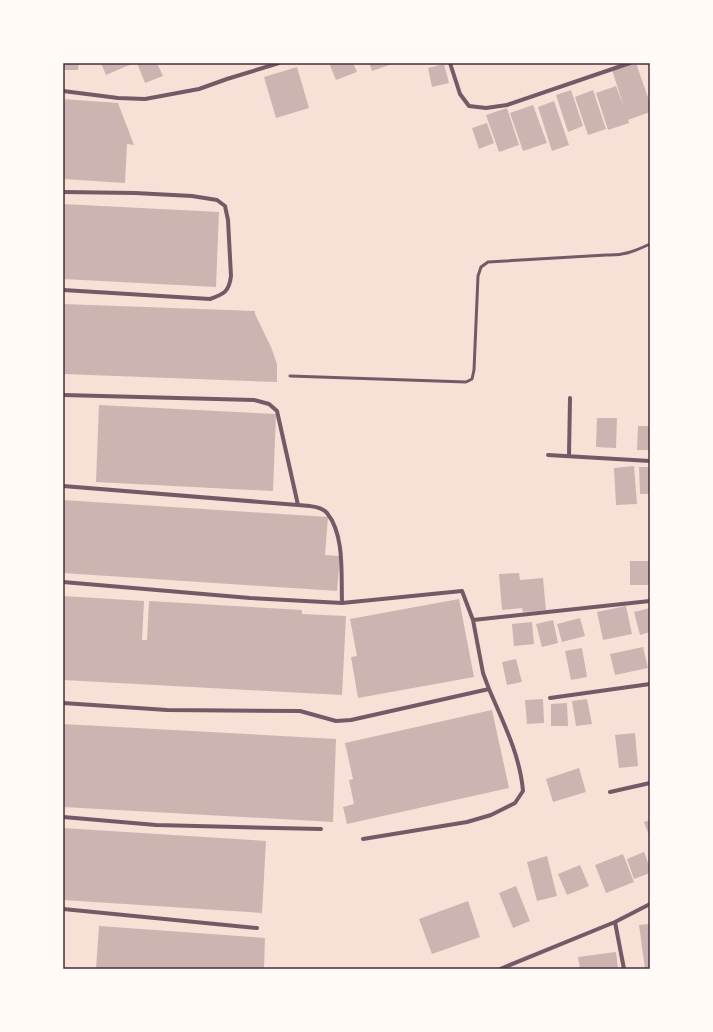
<svg xmlns="http://www.w3.org/2000/svg" width="713" height="1032" font-family="Figtree,sans-serif">
  <style>
    .building { fill: #ccb4b1 }
    .lines { fill: none; stroke-linecap: round; stroke-linejoin: round }
    .service { stroke: #755966; stroke-width: 3 }
    .minor { stroke: #755966; stroke-width: 4 }
    .neatline { fill: none; stroke: #4a2c40; stroke-width: 1.5 }
  </style>
  <rect width="100%" height="100%" fill="#f7e1d7"/>
  <path class="building" d="M63,63H79L78,70H63Z
    M101,63H134L106,75Z
    M137,63H157L163,76L145,83Z
    M329,63H353L357,72L336,80Z
    M369,63H392V64L372,71Z
    M633,63H636L650,103V112L628,120L629,123L608,130L596,93L616,86L624,107L612,70Z
    M444,64L449,83L432,87L428,68Z
    M297,67L309,108L276,118L264,77Z
    M571,90L583,126L568,132L556,95Z
    M593,90L606,129L588,135L575,97Z
    M63,99L118,103L134,145L127,144L125,183L63,179Z
    M554,101L569,145L552,151L538,107Z
    M533,105L547,143L523,151L510,113Z
    M507,108L519,145L499,152L486,115Z
    M487,123L494,143L479,149L472,128Z
    M63,204L219,212L216,287L63,279Z
    M63,304L255,311V314L271,347L277,364V382L63,374Z
    M99,405L276,414L273,491L96,482Z
    M597,418H617L616,448L596,447Z
    M638,426H650V450H637Z
    M634,466L637,504L616,505L614,468Z
    M639,467H650V494H640Z
    M63,500L328,517L325,555L340,556L337,591L63,573Z
    M630,561H650V585H630Z
    M519,573L520,580L543,578L546,610L523,612L522,608L502,610L499,574Z
    M63,596L144,601L142,640H147L149,601L302,610V614L346,616L342,695L63,680Z
    M459,599L474,677L358,698L351,657L357,656L350,619Z
    M626,606L632,634L603,640L597,612Z
    M650,608V632L640,635L634,612Z
    M580,618L585,636L562,642L557,624Z
    M553,620L558,643L542,647L536,624Z
    M532,622L534,644L514,646L512,624Z
    M643,647L648,668L615,675L610,654Z
    M582,648L587,677L571,680L565,651Z
    M516,659L522,682L507,685L502,662Z
    M543,699L544,723L527,724L525,700Z
    M587,699L592,724L576,726L572,701Z
    M567,703L568,726H551V704Z
    M492,710L509,788L347,824L343,807L354,804L349,780L353,779L345,743Z
    M63,724L336,739L333,822L63,807Z
    M635,733L638,766L619,768L615,735Z
    M579,768L586,792L553,802L546,779Z
    M650,820V838L644,822Z
    M63,828L266,841L262,913L63,900Z
    M644,852L650,868V873L634,879L627,859Z
    M623,854L634,882L606,893L595,865Z
    M547,856L557,896L537,901L527,862Z
    M580,865L589,886L567,895L558,874Z
    M516,886L530,921L513,928L499,893Z
    M468,901L480,937L432,954L419,919Z
    M650,924V969H645L639,925Z
    M99,926L265,938L264,969H96Z
    M616,952L618,969H580L578,957Z"/>
  <g class="lines">
    <path class="service" d="M290,376L466,382L472,379L474,370L478,276L481,267L488,262L606,255C623,256 635,251 650,244"/>
    <path class="minor" d="M450,63L460,94L469,106L486,108L507,105L630,63
      M63,91L118,98L145,99L199,89L227,79L279,63
      M63,192L135,193L192,196L217,200L225,206L228,220L231,276C229,292 224,294 210,299L63,290
      M63,395L254,400L269,404L277,411L298,505
      M548,455L650,461
      M569,456L570,398
      M63,486L310,506C316,507 323,508 327,513C345,535 341,575 342,603
      M63,582L250,598L342,603L462,591L473,620L483,673L489,689L351,720L336,721L300,711L167,710L63,703
      M473,620L650,601
      M550,698L650,684
      M610,792L650,783
      M63,817L156,825L321,829
      M363,839L467,822L491,815L515,803L523,791C520,755 503,722 489,689
      M63,909L257,928
      M615,922L624,969
      M500,969L615,922L650,904"/>
  </g>
  <rect width="713" height="1032" fill="none" stroke="#fffaf5" stroke-width="128"/>
  <rect x="64" y="64" width="585" height="904" class="neatline"/>
</svg>
